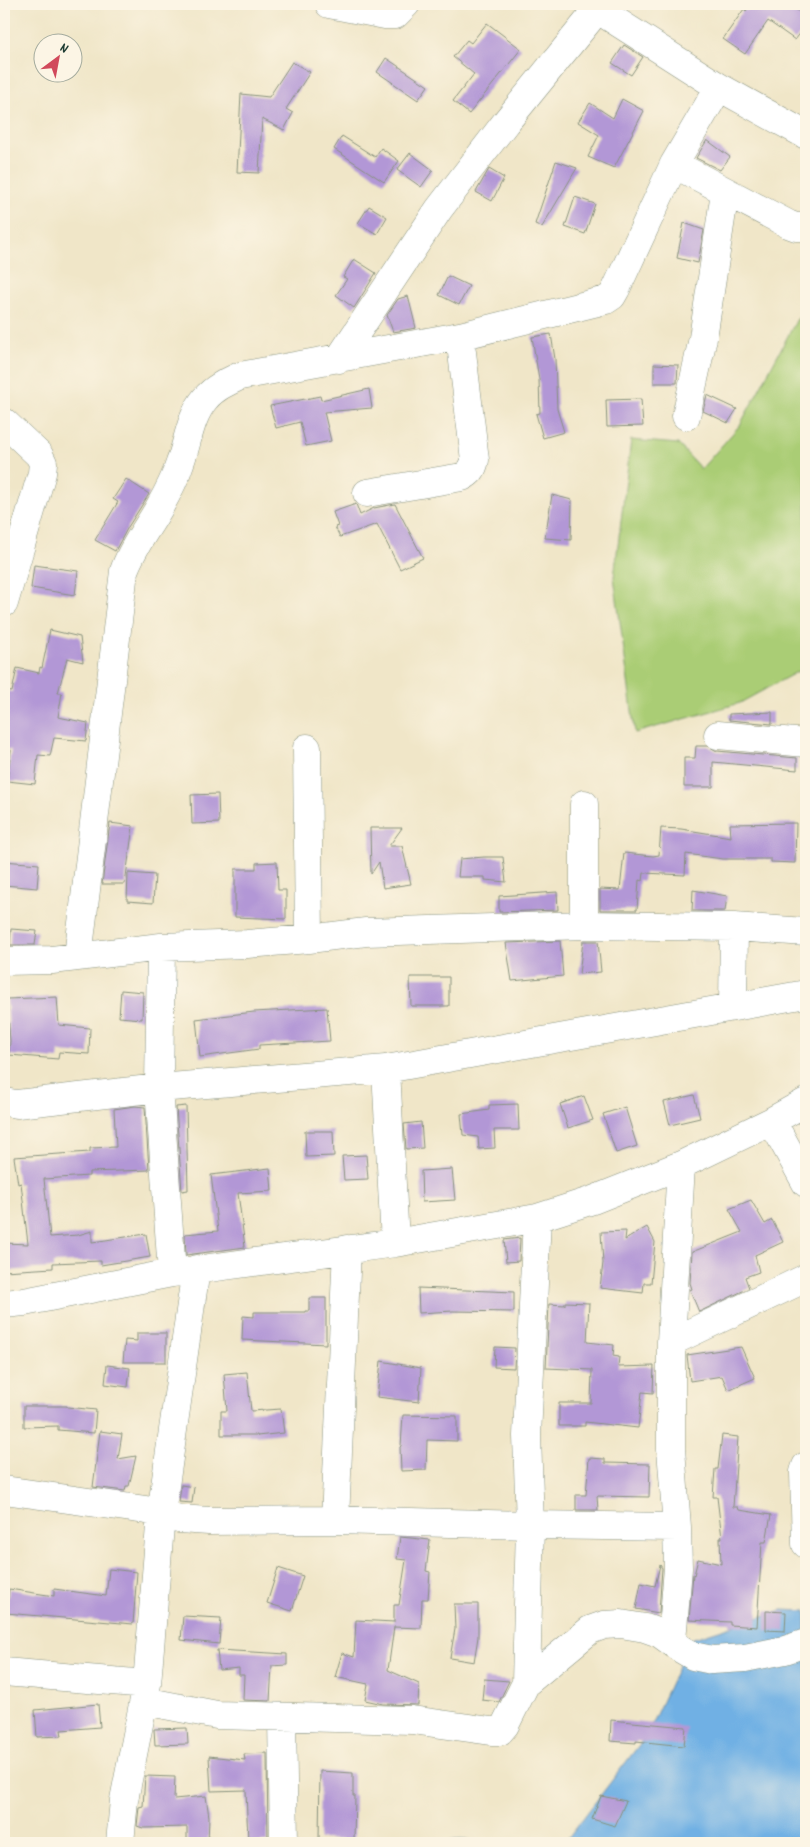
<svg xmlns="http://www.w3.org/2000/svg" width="810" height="1847" font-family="Dekko,sans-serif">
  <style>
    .green { fill: #aacd75; stroke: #648554 }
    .water { fill: #70b0e4; stroke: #48768c }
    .building { fill: #b297d6 }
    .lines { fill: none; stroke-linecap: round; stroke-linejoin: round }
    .minor-casing { stroke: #88927e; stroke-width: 29 }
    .minor { stroke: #fff; stroke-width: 28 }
  </style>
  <rect width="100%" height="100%" fill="#fcf5e5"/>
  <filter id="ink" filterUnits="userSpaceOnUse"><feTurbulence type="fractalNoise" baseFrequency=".02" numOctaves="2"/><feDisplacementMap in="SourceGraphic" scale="10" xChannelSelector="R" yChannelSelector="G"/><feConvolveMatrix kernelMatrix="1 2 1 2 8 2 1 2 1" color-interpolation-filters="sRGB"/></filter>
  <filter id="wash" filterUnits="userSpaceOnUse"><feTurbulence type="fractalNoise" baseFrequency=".0096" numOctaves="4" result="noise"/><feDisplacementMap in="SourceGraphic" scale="20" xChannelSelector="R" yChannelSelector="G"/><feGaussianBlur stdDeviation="1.12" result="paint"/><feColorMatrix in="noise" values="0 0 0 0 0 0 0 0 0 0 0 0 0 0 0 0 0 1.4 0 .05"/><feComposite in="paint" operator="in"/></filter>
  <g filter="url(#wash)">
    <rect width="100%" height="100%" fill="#f0e6c8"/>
    <path class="green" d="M806,314V667L740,703L635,733L614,577L631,440L678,444L701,469L740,425L797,319Z"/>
    <path class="water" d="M782,1610L806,1611V1843H564L646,1736L691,1639Z
      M456,1840L556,1843H436Z"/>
    <g id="blocks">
      <path class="building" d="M745,4H789L806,17V26L795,40L768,21L745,54L723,39L744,9L746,11L749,7Z
        M487,23L521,49L469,114L453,101L474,74L453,57L467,40L471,43Z
        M624,45L643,57L631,75L612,63Z
        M386,58L428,86L418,100L377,72Z
        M292,62L310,72L286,109L293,113L284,130L262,119L259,173L237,172L241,94L269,97Z
        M622,99L644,111L614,168L588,157L599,135L578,122L590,103L613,118Z
        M342,136L375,157L381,148L399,161L384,182L334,149Z
        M707,140L730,157L720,170L696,158Z
        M410,153L433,170L421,187L397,170Z
        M556,161L577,168L542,227L535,224Z
        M489,169L504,178L492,201L476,192Z
        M575,197L595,204L585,234L565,227Z
        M369,206L387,217L377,234L358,223Z
        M684,223L704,230L698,263L677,258Z
        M354,259L376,273L354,308L336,295L347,279L343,277Z
        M448,276L469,286L459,305L439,295Z
        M408,296L416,328L393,332L387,315L398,299Z
        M551,334L555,359L557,409L564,432L543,438L536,414L540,413L539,379L532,337Z
        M654,364L678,365L677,383H654Z
        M369,389L372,408L324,412L331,441L306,446L300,422L276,428L270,406L320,396L321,400Z
        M707,395L737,409L728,423L703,411Z
        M641,399L643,426L607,427L606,400Z
        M126,479L149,494L128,527L115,551L95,540L118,502L113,499Z
        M552,495L572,500L571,540L545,538Z
        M356,504L360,515L374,508L395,504L423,558L400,569L377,524L340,537L335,527L338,526L333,512Z
        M34,565L78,571L75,595L31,588Z
        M50,630L80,637L83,662L67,658L58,693H62L58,717L88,723L86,741L54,738L50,756L38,755L35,784L7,781L11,750L4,749V708L7,691L12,692L17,668L39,673L40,667L42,668Z
        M772,712V724L729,720V714Z
        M696,746H708L717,751L797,758V770L713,762V787H684V758H695Z
        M218,794L219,823L192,824L191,795Z
        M110,823L133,826L125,884H102Z
        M796,823L795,863L771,862V859H723L686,854L685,875L644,873L643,881L639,880L637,910H600V889L620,890L624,853L653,856L659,855L661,828L681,829L731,837L730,824Z
        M370,828H402L389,846H402L411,884L383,888L379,862L371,874Z
        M484,857H503L506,882L485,880V877H458L460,859Z
        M4,861L39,864L37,888L4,885Z
        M277,862L278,890H286V919L235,917V869H256V863Z
        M128,873L155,875L153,903L127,901Z
        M693,890L727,896L725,911H692Z
        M557,892L558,910L499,912V896Z
        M11,929L37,931L35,945H10Z
        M560,941L563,976L512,981L506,943Z
        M583,941H598L601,972L579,974Z
        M410,977H449V1006H411Z
        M121,990L143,992L142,1019L119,1017Z
        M57,997L59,1025L90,1028L89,1054L59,1052L58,1059L9,1055L10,1041L7,999Z
        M327,1008L330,1041L259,1045V1049L200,1057L196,1019L254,1012Z
        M694,1095L700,1118L670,1125L664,1102Z
        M584,1096L593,1120L568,1128L560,1104Z
        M518,1104L519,1130H494L495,1148L479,1149L478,1137L463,1135L461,1114L489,1110V1105Z
        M135,1106L145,1107L149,1170L89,1172V1176L44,1179L50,1237L78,1235L92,1231V1242L146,1234L150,1257L101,1265V1261L53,1263V1268L4,1271V1243L28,1244L21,1183L18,1184L14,1157L90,1152V1148L116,1147L114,1109Z
        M186,1106L188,1190L182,1191L176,1107Z
        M625,1107L637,1146L616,1153L603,1114Z
        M421,1122L423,1148L406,1149L404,1124Z
        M305,1131H333L334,1156L306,1157Z
        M366,1155L368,1179L344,1180L342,1156Z
        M270,1168L272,1191L238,1193L245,1247L186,1255L185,1234L218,1231L211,1175Z
        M452,1169L455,1200L422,1202L421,1171Z
        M751,1200L765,1224L772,1220L783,1242L755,1255L759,1272L745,1277L749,1288L699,1312L690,1290L692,1289L690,1283L692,1252L742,1232L729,1209Z
        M647,1227L655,1242L651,1283H644L643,1293L600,1288L603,1263L601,1232L626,1231L625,1240Z
        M520,1238L519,1261L506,1262L504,1240Z
        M418,1288L514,1292V1312L453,1311L419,1313Z
        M309,1298H326V1344L242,1340L243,1316L254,1317V1312H305V1311H309Z
        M565,1302L589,1303L587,1342L614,1345L613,1356L619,1357L618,1367L654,1366L653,1393L642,1392L638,1428L585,1422V1426H559V1403H591L592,1370L546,1368L549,1304L565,1305Z
        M137,1333H166V1362H123L125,1340L137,1341Z
        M495,1347L515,1348L514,1368L494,1367Z
        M741,1347L755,1378L728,1390L722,1376L690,1381L687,1355Z
        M381,1361L421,1368L419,1402L377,1397Z
        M107,1365L130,1368L128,1387L105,1384Z
        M247,1372L251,1411L281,1409L284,1433L257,1436V1435H221V1411H227L224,1374Z
        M24,1406H67V1407L96,1410L94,1433L58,1430V1426L24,1427Z
        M403,1415L457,1416V1441L427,1440L426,1470L401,1471L400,1447L401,1446Z
        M100,1431L122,1434L118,1459L136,1456L129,1486H126L125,1491L93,1487Z
        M722,1435L738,1437L733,1507H738L739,1510L771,1515L766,1542H762L757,1627L730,1625V1622L689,1620L693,1574L694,1575L698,1559L721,1564L720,1538H722L717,1497H713L715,1469H718Z
        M589,1458L605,1459V1463L650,1464L649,1497L597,1496L598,1510H576V1495H586Z
        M181,1485L194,1487L192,1503L179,1502Z
        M400,1537L430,1540L426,1571L430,1572L428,1599H422L421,1628L394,1627L388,1670L419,1684L418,1705L383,1704L365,1700L368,1684L335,1677L342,1653L354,1657L356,1620L394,1622V1605H399L406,1560L397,1559Z
        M660,1565L662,1568L659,1613L636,1609L641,1583L655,1586Z
        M278,1568L303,1576L292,1611L267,1603Z
        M109,1569L137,1572L133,1624L6,1613L9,1589L54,1596V1589L106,1596Z
        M454,1604H478V1637L474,1662L450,1658L455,1629Z
        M766,1611L786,1612L785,1631L766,1630Z
        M183,1616L221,1618L219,1644L181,1640Z
        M217,1650L287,1654V1665L272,1666L270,1701L243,1700L244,1675H239V1668L219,1670Z
        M484,1679L509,1681L499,1702L482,1700Z
        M98,1704L100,1727L61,1730L62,1736L37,1737L35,1710Z
        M611,1720L686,1727L684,1746L636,1741V1743L610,1741Z
        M187,1728L188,1744L155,1745L154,1729Z
        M267,1753L268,1842L248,1843L246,1790L211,1791L209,1756L245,1760L244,1754Z
        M320,1771L353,1773V1796H355L354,1840L319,1839Z
        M145,1776L175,1777L174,1799L206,1796L209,1817L208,1843H187V1827L143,1828L137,1826L139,1807L143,1806Z
        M601,1796L626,1801L615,1826L592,1819Z"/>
    </g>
  </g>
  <g filter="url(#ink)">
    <use href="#blocks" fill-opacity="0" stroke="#88927e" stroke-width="1"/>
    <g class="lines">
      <defs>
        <path id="minor" d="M329,4L385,15H395L406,4
          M589,4L719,87L806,135
          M674,164L788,224L796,227H806
          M339,359L439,209L506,122L602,4
          M686,416L703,338L725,192
          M4,422L39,455L43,463L42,473L4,603
          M367,493L462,477C470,473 473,469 475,460L460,336
          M718,735L806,743
          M307,748L309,939
          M584,925V804
          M161,947L159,1088L172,1273
          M78,957L124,571C132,548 147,529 159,508C167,494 175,479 180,463C188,442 190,417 205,399C214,388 227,382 240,376L460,336L606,300L612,296L616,289L674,164L719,87
          M4,961L52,960L161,947L247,944L309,939L366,932L584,925L734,927L806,932
          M733,1007L734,927
          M386,1069L395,1243
          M4,1102L17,1104L159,1088L386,1069L806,994
          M772,1121L806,1183
          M4,1304L24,1302L172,1273L395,1243L537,1218L593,1200L681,1165L772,1121L806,1102
          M671,1342L806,1278
          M806,1466L804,1472L806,1544
          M4,1490L153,1511L179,1519L209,1521L335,1520L530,1525L677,1527
          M335,1520L347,1249
          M672,1641L678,1568L677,1527L671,1449V1342L681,1165
          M4,1672L147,1684
          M526,1683L530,1525L527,1436L537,1218
          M144,1701L217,1715L412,1720L491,1731H500L505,1725L526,1683L590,1630L604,1625L621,1624L645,1628L659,1633L681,1649L693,1656L712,1660L745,1658L785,1650L806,1643
          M282,1717L284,1843
          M120,1843L124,1800L147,1684L161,1514L196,1269"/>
      </defs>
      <use href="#minor" class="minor-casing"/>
      <use href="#minor" class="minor"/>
    </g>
  </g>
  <rect width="810" height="1847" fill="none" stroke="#fcf5e5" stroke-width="20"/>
  <g transform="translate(58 58) rotate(32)"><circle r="24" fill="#fcf5e5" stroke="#a4ab9e"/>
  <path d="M0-4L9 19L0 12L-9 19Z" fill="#d1495b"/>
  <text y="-8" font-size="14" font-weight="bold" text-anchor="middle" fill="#1f3d34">N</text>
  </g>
</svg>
